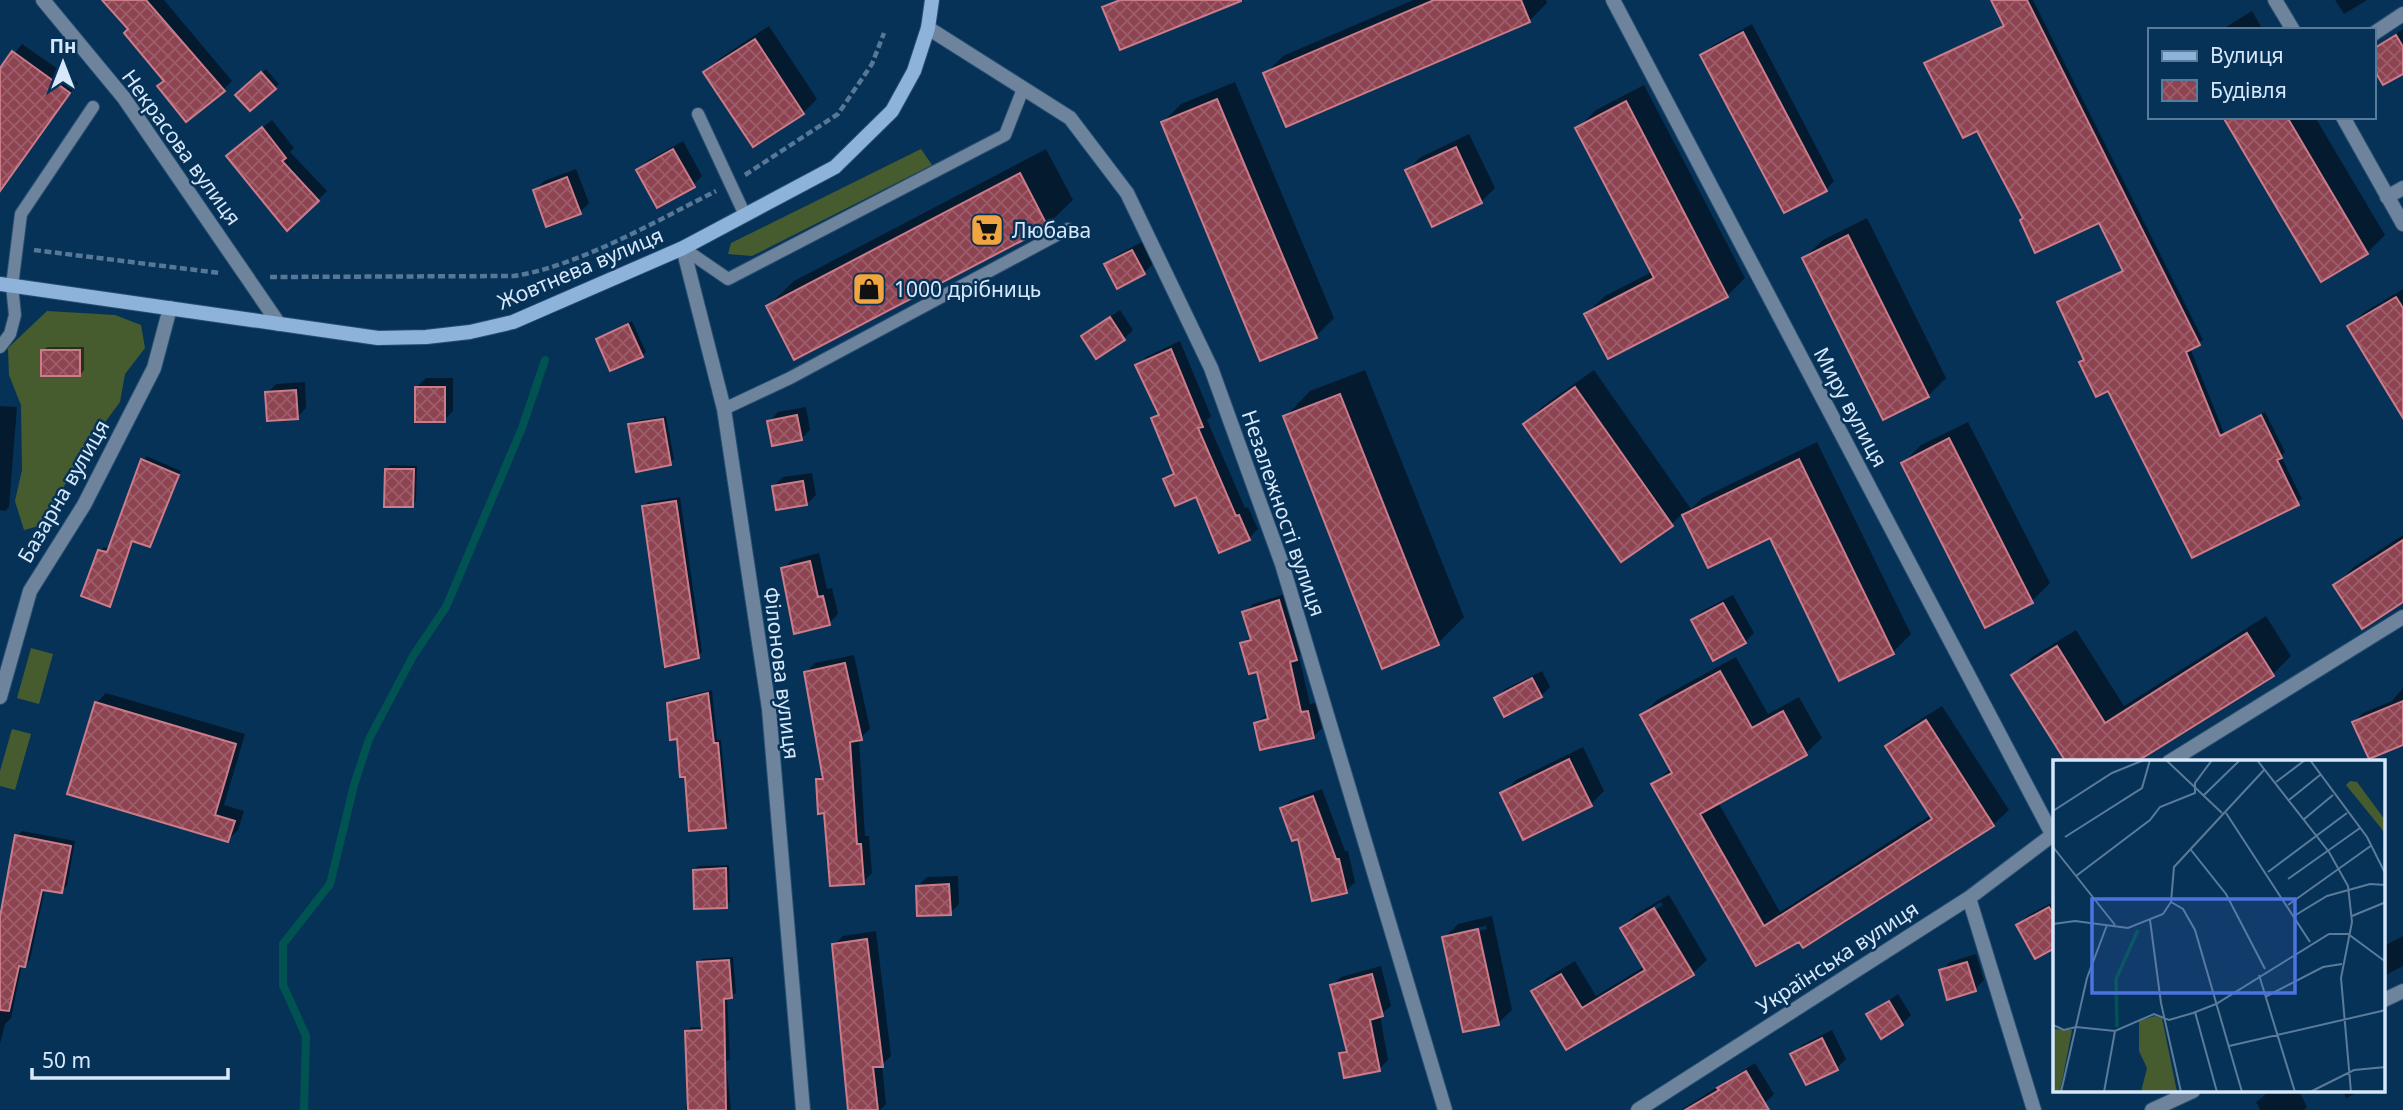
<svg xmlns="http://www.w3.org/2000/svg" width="2403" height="1110" font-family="'Noto Sans',sans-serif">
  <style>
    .grass { fill: #465c2f }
    .shadow { fill: #0007; fill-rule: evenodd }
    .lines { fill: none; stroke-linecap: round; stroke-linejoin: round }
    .stream { stroke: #005350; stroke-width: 8 }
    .building { fill: url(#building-cross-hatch); stroke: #cc7b88; stroke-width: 2 }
    .service-casing { stroke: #284f72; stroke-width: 14 }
    .minor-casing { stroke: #284f72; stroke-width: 16 }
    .tertiary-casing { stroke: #284f72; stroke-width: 16 }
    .secondary-casing { stroke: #284f72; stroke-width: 16 }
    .path { stroke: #567795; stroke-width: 4.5; stroke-dasharray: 7 3.5; stroke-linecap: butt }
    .service { stroke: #6d849c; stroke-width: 12 }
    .minor { stroke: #6d849c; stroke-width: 14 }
    .tertiary { stroke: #6d849c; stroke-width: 14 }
    .secondary { stroke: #8eb3da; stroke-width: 14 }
    .labels { text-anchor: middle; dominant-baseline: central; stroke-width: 5; stroke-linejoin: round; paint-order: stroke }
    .street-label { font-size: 21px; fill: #d7e8fa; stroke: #073258 }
    .poi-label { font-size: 21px; fill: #d7e8fa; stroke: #073258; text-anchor: start }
    .inset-river { fill: none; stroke: #005350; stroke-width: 3.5 }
    .inset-road { fill: none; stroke: #5a7b99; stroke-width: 2 }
    .view { fill: #4c74e0; fill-opacity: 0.15; stroke: #4c74e0; stroke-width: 3.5 }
    .inset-edge { fill: none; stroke: #d7e8fa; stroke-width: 3.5 }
  </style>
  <defs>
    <pattern id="building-cross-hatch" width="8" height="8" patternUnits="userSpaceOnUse" patternTransform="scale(1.75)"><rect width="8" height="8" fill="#8e4351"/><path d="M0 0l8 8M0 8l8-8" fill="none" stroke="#9d5e6b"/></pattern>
  </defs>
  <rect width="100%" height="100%" fill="#073258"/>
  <path class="grass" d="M921,149L932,165L752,256L728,254L731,243Z
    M47,311L115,315L141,325L145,348L125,374L120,402L81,455L43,525L24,530L15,501L22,470L21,405L9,375L8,348Z
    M31,648L53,654L39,704L17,698Z
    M12,729L31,734L15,790L0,786V771Z"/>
  <path class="shadow" d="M104,0H164L232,81L223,90L165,81L130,29Z
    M1413,0H1546L1547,3L1529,21L1265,74L1283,56Z
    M1993,0H2033L2203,340L2190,348L2224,433L2265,412L2285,452L2281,456L2302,499L2193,556L2109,388L2081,363L2086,358L2059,303L2124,269L2100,221L2025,217L1978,128L1926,64L2005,25Z
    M2335,0H2367L2344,14Z
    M2252,11L2263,30H2221Z
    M1752,24L1834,181L1826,190L1703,55L1712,46Z
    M769,26L817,99L803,113L706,72L719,59Z
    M2403,29V72L2373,65V48Z
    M22,44L78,83L0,188V71Z
    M266,69L279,84L251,109L238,95Z
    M1235,82L1334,318L1316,336L1163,122L1181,104Z
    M1644,85L1745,278L1727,296L1586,314L1605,296L1652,272L1578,128L1596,110Z
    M2225,117H2315L2385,235L2367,253Z
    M272,120L294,148L290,152L327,191L318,200L237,147Z
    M1469,134L1495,188L1481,202L1407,170L1421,157Z
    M683,141L702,176L693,185L638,170L647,161Z
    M1046,149L1073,200L1047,225L795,357L768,306L794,281Z
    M576,169L589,203L580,212L535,190L544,181Z
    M1867,218L1946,378L1928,396L1804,258L1823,240Z
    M1142,242L1153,264L1144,273L1118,287L1106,265L1115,256Z
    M2403,289V415L2350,326L2363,313Z
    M1120,310L1133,330L1124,339L1083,336Z
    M632,321L646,352L642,356L598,339Z
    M1180,341L1211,416L1207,420L1245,508L1248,507L1258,529L1249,538L1197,494L1165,480L1174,470L1153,419L1159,412L1137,366L1146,357Z
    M47,347H84V370L80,375L43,351Z
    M1365,370L1464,617L1438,643L1285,417L1310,391Z
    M1594,370L1691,509L1702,498L1817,442L1911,634L1893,652L1770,535L1709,565L1683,513L1672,524L1525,424L1543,406Z
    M426,378H453V411L444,420L417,387Z
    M305,382L306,408L297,417L267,393L276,384Z
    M0,406L17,407L9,507L5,511L0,510Z
    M806,407L810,430L801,439L769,422L778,412Z
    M666,416L674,459L670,463L630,425L634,421Z
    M1968,422L2050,583L2032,601L1986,625L1903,463L1921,445Z
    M146,456L181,471L153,541L149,545L134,540L109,605L100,551L104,547L110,549Z
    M391,465L417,466L416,501L412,505L386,469Z
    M812,473L816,495L807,504L774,486L783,477Z
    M680,497L702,652L698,657L644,506L648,502Z
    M2403,535V600L2335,585L2354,567Z
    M819,553L827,589L832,588L838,614L829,623L783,569L792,560Z
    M1288,593L1305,649L1299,656L1310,704L1316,703L1322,728L1313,737L1256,723L1268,713L1258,670L1242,644L1251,635L1244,613L1253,604Z
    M1733,595L1754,633L1745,642L1693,620L1702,611Z
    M2266,616L2291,656L2273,674L2133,762L2014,675L2032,657L2076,630L2124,706Z
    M854,655L870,729L859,739L865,836H869L872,873L863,882L826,811L817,780L824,773L806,672L815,663Z
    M1736,657L1768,714L1799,697L1822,738L1806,753L1718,802L1780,912L1931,815L1887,746L1902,731L1942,706L2009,810L1993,825L1757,964L1654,784L1671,768L1642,715L1657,700Z
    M1542,671L1550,687L1541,696L1505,715L1496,698L1505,689Z
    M2403,688V726L2354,722L2363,713L2392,701Z
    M712,690L717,740H721L729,822L725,826L687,775L669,703L673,699Z
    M106,693L245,734L224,805L244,811L238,830L228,840L96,703Z
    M1583,747L1604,791L1591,804L1502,794L1516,780Z
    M1322,789L1345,851H1348L1355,882L1346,891L1299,836L1282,809L1291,800Z
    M22,831L75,841L67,886L61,891L45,888L30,960L22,964L11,1018L5,1024L0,1044V914L17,836Z
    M729,865L730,902L726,906L694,870L698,866Z
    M958,876L959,904L950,913L918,886L927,877Z
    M1669,895L1707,960L1693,973L1567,1048L1533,992L1547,978L1575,961L1596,996L1645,966L1622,928L1636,914ZM1661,902L1663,905L1636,921V917Z
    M2055,901V946L2018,925L2027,916Z
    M1492,916L1512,1010L1498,1023L1444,938L1458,924ZM1486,926L1487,929L1458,935V932Z
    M876,931L891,1056L882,1065L886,1104L880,1110H850L834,945L843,936Z
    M2403,936V966L2384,976V946Z
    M1976,954L1984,980L1975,989L1941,971L1950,962Z
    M733,957L736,993L727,997L730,1059L726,1062L731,1110H686V1104L690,1100L687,1031L691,1027H704L698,963L702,959Z
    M1381,966L1391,1006L1380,1015L1388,1060L1379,1069L1341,1054L1348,1047L1332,986L1341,977Z
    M1898,994L1911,1015L1902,1024L1869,1015Z
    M1832,1030L1846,1059L1837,1068L1793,1054L1802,1045Z
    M1755,1063L1774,1094L1765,1103L1753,1110H1681Z
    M2270,1091H2299L2307,1107L2304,1110H2260L2256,1102Z
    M2343,1091H2361L2346,1098Z"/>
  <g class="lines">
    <path class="stream" d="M304,1110L306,1036L283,985V944L330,884L354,785L369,739L413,656L446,607L522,428L545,360"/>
  </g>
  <path class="building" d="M102,0H146L225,91L186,122L157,86L164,81L124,33L128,29Z
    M1120,0H1241V1L1120,50L1102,7Z
    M1434,0H1521L1530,22L1286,127L1263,73Z
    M1991,0H2027L2200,345L2186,352L2220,436L2261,415L2282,458L2277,460L2299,505L2192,558L2108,391L2096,397L2079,362L2084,360L2057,302L2123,271L2099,223L2035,253L2020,220L2023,218L1977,131L1963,138L1924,63L2004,26Z
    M1743,32L1827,191L1784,213L1700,55Z
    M2396,35L2403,47V74L2383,85L2373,68V49Z
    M755,39L804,114L753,147L703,72Z
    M12,51L70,93L0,191V68Z
    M261,72L276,89L250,111L235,95Z
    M1217,99L1317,338L1260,361L1161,122Z
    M1626,101L1728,297L1608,359L1584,314L1654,278L1575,128Z
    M2223,117H2287L2368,254L2321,282Z
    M262,127L286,158L282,161L319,201L287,231L226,156Z
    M1456,147L1482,203L1432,227L1405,170Z
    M673,149L695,187L657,208L636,170Z
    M1020,173L1048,227L794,360L766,306Z
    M567,177L581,214L546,227L533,190Z
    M1848,235L1929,397L1883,420L1802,258Z
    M1132,250L1145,274L1117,289L1104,264Z
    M2396,297L2403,308V418L2347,326Z
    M1110,317L1125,340L1096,359L1081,336Z
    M628,324L643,357L610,371L596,339Z
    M1171,349L1203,427L1198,428L1236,516L1239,515L1250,540L1219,553L1196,497L1175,506L1163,479L1174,474L1151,418L1159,415L1135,365Z
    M41,350H80V376H41Z
    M415,387H445V422H415Z
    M1575,387L1673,526L1621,562L1523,424Z
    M296,390L298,419L267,421L265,392Z
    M1340,394L1439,645L1382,669L1283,416Z
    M797,415L802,440L772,446L767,421Z
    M663,419L671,465L636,472L628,424Z
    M1949,438L2033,603L1985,628L1901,463Z
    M141,459L179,475L150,547L132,541L110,607L81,596L98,550L107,552Z
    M1799,459L1894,654L1839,681L1770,538L1708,568L1682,515Z
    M385,469H414L413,507H384Z
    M803,481L807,505L776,510L772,486Z
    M676,501L699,658L665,667L642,506Z
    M2403,540V602L2362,629L2333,585Z
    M810,561L818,597L823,596L830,625L794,634L781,568Z
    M1279,600L1297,660L1290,662L1301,712L1308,711L1314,738L1260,750L1254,723L1268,719L1257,672L1249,674L1240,643L1251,640L1242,612Z
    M1723,603L1746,643L1713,661L1691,620Z
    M2247,633L2274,676L2136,762H2066L2011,675L2057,646L2105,723Z
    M845,663L862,740L850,742L857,844H861L864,884L830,886L824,813L818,814L816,779H823L804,672Z
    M1720,671L1752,728L1783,711L1807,755L1700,814L1764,926L1932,819L1885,746L1926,720L1994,826L1803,948L1799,942L1756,966L1651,784L1672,773L1640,715Z
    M1532,678L1542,697L1504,717L1494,698Z
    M708,693L714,743H718L726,828L689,831L685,777H680L677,739L670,740L667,703Z
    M2403,701V745L2369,759L2352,722Z
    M95,702L236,744L215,815L235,821L228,842L67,794Z
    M1569,759L1592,806L1523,840L1500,793Z
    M1313,796L1336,859H1339L1347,893L1312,901L1298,839L1292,841L1280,808Z
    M15,835L71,846L62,893L42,890L25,967L19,966L9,1011L0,1010V917Z
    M726,868L727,908L694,909L693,870Z
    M949,884L951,915L917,916L916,886Z
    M2049,907L2055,918V948L2035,959L2016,925Z
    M1654,908L1694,975L1566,1050L1531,991L1561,974L1582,1008L1645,970L1620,928Z
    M1478,929L1499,1025L1463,1032L1442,937Z
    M867,939L883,1067H873L878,1110H848L832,944Z
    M729,960L732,998L724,999L726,1110H688L685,1031L702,1030L697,962Z
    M1967,962L1976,991L1947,1000L1939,970Z
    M1372,974L1383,1016L1370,1020L1380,1071L1344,1078L1339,1053L1347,1052L1330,985Z
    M1889,1001L1903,1025L1881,1039L1866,1014Z
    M1822,1038L1838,1070L1806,1085L1790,1054Z
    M1746,1071L1769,1110H1685L1719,1090L1717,1088Z"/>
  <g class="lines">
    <defs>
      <path id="service" d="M698,114L745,215
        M683,248L728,279L1005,135L1023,89
        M0,347L10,334L15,315L12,286L21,214L93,107
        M724,409L790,378L1068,229"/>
      <path id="minor" d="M43,0L124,98L279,324
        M1613,0L2052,834
        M2275,0L2293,30
        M928,28L1070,118L1127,193L1211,368L1282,564L1445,1110
        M2373,34L2403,14
        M2343,117L2403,224
        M2387,197L2403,188
        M0,697L30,591L84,505L154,368L170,308
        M2169,762L2403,617
        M1969,898L2034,1110
        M2384,1000L2403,991
        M1638,1110L1969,898L2055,833
        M2152,1110L2193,1091"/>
      <path id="tertiary" d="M683,248L724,409L769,709L803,1110"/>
      <path id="secondary" d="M0,284L378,338L426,337L470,332L513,322L683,248L835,167L892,111L914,71L928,28L932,0"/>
    </defs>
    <use href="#service" class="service-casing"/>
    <use href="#minor" class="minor-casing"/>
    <use href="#tertiary" class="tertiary-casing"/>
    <use href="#secondary" class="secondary-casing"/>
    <path class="path" d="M745,175L838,114L872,64L884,33
      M34,250L220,273
      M270,277L514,276C579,266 656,221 716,191"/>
    <use href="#service" class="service"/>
    <use href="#minor" class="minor"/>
    <use href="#tertiary" class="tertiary"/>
    <use href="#secondary" class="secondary"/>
  </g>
  <defs>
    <symbol id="supermarket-square" viewBox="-11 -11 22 22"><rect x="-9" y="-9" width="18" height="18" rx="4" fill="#f1a540" stroke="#073258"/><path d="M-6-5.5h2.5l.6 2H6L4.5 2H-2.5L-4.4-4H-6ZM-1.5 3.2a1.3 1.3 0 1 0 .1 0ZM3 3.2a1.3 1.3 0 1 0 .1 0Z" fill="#111"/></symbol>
    <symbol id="shop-square" viewBox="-11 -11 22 22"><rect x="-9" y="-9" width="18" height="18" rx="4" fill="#f1a540" stroke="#073258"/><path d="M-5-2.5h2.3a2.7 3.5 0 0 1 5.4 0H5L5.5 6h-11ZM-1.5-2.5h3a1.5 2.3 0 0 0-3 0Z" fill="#111"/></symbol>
  </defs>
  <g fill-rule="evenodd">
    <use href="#supermarket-square" x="968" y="211" width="38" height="38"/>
    <use href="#shop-square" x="850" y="270" width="38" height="38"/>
  </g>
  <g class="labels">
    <g class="street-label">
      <text transform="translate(182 147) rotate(54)">Некрасова вулиця</text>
      <text transform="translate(580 268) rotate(-23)">Жовтнева вулиця</text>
      <text transform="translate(1851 407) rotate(62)">Миру вулиця</text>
      <text transform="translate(63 491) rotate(-60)">Базарна вулиця</text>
      <text transform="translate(1284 513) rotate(71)">Незалежності вулиця</text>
      <text transform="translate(782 673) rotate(83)">Філонова вулиця</text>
      <text transform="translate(1837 957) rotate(-33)">Українська вулиця</text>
    </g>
    <g class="poi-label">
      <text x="1012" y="230">Любава</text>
      <text x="894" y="289">1000 дрібниць</text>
    </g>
  </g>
  <g transform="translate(2053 760)">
    <rect width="332" height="332" fill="#073258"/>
    <path d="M1,269L19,270L7,332H0Z" fill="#465c2f"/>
    <path d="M297,21L304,22L332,60V73L293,25Z" fill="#465c2f"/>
    <path d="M102,256L109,258L124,332H88L94,308L86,291V261Z" fill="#465c2f"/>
    <path class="inset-river" d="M64,267L63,219L85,170"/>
    <path class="inset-road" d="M113,0L169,53M204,0L276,92L295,126L299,162L288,218L298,332M257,0L314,77L333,115M223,22L252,0M151,35L186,1M236,40L267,15M0,51L59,13L91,0M173,53L257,182M250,60L280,35M12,77L89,28L97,0M0,87L62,165M138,90L173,134L212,209M215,112L294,53M23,116L97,60L107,47L142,33V23L159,0M235,119L307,68M118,142L130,149L142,170L189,332M235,145L319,85M241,156L274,136L317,124L333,125M299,156L333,142M97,160L108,243L128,332M0,164L22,161L75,168L110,154L118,142L121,107L211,10M0,211V266M206,215L242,332M212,237L270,207L289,204M142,252L164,332M0,265L11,270L23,267L62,271L101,254L116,260L140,253L163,244L276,174H295L333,202M176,286L333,250M8,332L34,218L54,165M51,332L62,271M257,332L301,310L333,307"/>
    <path class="view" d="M39,139H242V233H39Z"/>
    <rect width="332" height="332" class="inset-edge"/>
  </g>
  <rect x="2148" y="28" width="228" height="91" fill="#073258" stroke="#5a7b99" stroke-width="2"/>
  <rect x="2162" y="51" width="35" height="10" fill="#8eb3da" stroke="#5a7b99" stroke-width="2"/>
  <text x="2210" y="63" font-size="21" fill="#d7e8fa">Вулиця</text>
  <rect x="2162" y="80" width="35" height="21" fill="url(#building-cross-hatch)" stroke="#5a7b99" stroke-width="2"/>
  <text x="2210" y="98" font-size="21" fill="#d7e8fa">Будівля</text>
  <g transform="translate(63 63)" stroke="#073258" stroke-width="5" paint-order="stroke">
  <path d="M0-5L12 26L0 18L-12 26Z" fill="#d7e8fa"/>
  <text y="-10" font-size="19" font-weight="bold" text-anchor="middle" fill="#d7e8fa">Пн</text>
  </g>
  <path d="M32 1068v10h196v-10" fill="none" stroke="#d7e8fa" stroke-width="3.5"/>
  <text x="42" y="1068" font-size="21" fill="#d7e8fa" stroke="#073258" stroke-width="5" paint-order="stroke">50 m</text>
</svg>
